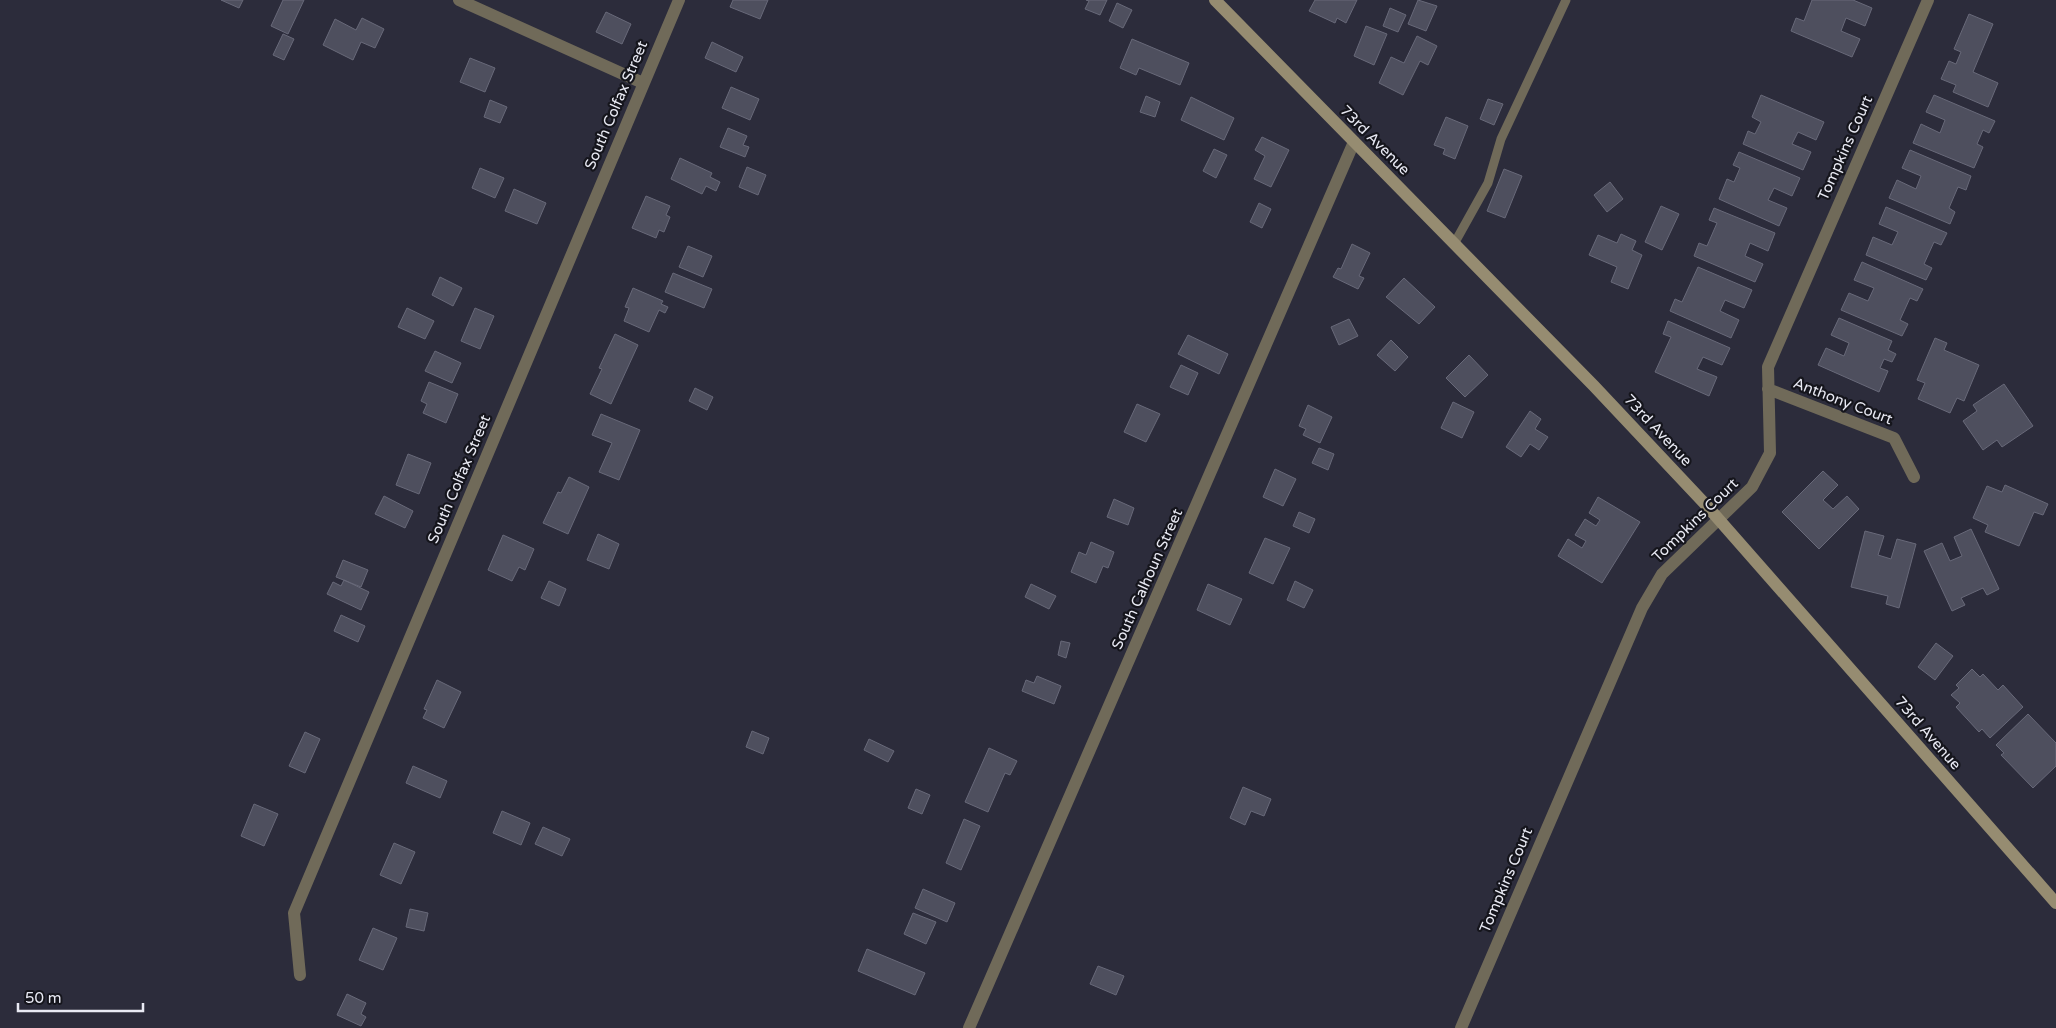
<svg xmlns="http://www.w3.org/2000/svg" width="2056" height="1028" font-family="'Varela Round',sans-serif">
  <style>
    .building { fill: #4e4f5e; stroke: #686979 }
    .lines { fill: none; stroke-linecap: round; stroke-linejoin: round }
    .lane { stroke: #706a59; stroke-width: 9 }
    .street { stroke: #706a59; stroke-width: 12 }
    .secondary { stroke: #968c71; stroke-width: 12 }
    .labels { text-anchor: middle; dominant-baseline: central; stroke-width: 4.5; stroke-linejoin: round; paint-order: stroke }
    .street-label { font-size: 15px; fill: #e9eaf4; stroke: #15151c }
  </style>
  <rect width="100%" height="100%" fill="#2c2c3b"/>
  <path class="building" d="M221,0H243L239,8Z
    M283,0H304L288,34L271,26Z
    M733,0H768L760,19L730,7Z
    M1086,0H1107L1100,15L1085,9L1089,1Z
    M1315,0H1357L1346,23L1337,18L1335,23L1309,11Z
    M1418,0L1437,6L1426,31L1408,24Z
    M1812,0H1853L1872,8L1865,26L1846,18L1841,31L1860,39L1852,57L1791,31L1796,18L1804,21Z
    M1117,3L1132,10L1123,28L1109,21Z
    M1390,8L1406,15L1398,32L1383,26Z
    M606,12L631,24L622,44L596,32Z
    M1969,14L1993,24L1973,72L1998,83L1988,107L1953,92L1956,85L1941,79L1949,61L1956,64L1961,52L1954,49Z
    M362,18L384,29L375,48L361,42L353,60L323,45L335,19L356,30Z
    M1366,26L1387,34L1374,65L1354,56Z
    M283,34L294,39L284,60L273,55Z
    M1417,36L1437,46L1428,65L1420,61L1403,95L1379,83L1391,57L1404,63Z
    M1132,39L1189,63L1180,85L1139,68L1136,75L1120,68Z
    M712,42L743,57L736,72L705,58Z
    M470,58L495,68L485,92L460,82Z
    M731,87L759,99L750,120L722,108Z
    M1761,95L1824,122L1816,140L1798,132L1792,144L1811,152L1803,170L1743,144L1748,131L1755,134L1761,122L1752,117Z
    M1934,95L1995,121L1989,133L1983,130L1977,144L1983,147L1974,168L1913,143L1921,124L1940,133L1945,120L1926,112Z
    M1146,96L1160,102L1155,117L1140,112Z
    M1191,97L1234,118L1224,140L1181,120Z
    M1488,99L1503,104L1494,125L1480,119Z
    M490,100L507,107L500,123L484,117Z
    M1446,117L1468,126L1455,159L1443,154L1445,149L1434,145Z
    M728,128L747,136L743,145L749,147L745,157L720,147Z
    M1262,137L1289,150L1271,187L1254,179L1265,156L1255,150Z
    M1214,149L1227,155L1216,178L1203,171Z
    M1910,150L1971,176L1966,190L1958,187L1949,208L1955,212L1950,224L1889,198L1897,180L1916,189L1921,176L1902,168Z
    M1739,152L1800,178L1792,196L1774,188L1768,200L1787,208L1779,226L1719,199L1727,179L1734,182L1740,168L1733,165Z
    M680,158L712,173L710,177L720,182L716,191L706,186L702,194L671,179Z
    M747,167L766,175L758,195L739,187Z
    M480,168L504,178L495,198L472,188Z
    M1504,169L1522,176L1505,218L1487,211Z
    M1610,182L1623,199L1607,212L1594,195Z
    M514,189L546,203L537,224L505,211Z
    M646,196L670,206L666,215L670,217L664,232L659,230L656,238L632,228Z
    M1259,203L1271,209L1262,228L1250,222Z
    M1661,206L1679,214L1662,250L1645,242Z
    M1886,207L1947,233L1941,245L1934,242L1924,264L1932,268L1926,280L1866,255L1873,237L1892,245L1898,232L1879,224Z
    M1714,208L1775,233L1768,251L1750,243L1745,256L1763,264L1755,282L1694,256L1699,243L1707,246L1717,223L1709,220Z
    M1621,234L1636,241L1632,250L1642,255L1628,289L1611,282L1617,267L1589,255L1598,235L1617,243Z
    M1352,244L1370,253L1359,276L1364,278L1358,289L1333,277L1338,268L1341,269Z
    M688,246L712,256L703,277L679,267Z
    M1862,262L1923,289L1917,301L1910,298L1900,320L1908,324L1902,336L1841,310L1849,293L1868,301L1874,288L1854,280Z
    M1698,267L1752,290L1744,308L1725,300L1720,311L1739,320L1731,338L1670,311L1675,299L1682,302Z
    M673,273L712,289L704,308L665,292Z
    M440,277L462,288L453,306L432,295Z
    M1404,278L1435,307L1419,324L1386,297Z
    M633,288L663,301L661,304L668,307L665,313L659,310L649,332L624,321L629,308L625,307Z
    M407,308L434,321L425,339L398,327Z
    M475,308L494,316L480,349L461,341Z
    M1839,318L1892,341L1888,350L1896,354L1892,362L1884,359L1880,368L1888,371L1879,392L1818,365L1826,348L1844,356L1849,343L1831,335Z
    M1349,319L1358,336L1339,345L1331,327Z
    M1668,321L1730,348L1722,365L1703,357L1697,369L1717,377L1709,396L1655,372L1671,337L1663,334Z
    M615,334L638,345L611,404L590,394L602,369L599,368Z
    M1188,335L1228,354L1219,374L1178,354Z
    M1935,338L1947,343L1944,350L1979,365L1964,401L1957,398L1950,413L1918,399L1925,383L1917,380Z
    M1391,340L1408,357L1395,371L1377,355Z
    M435,351L461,363L452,383L425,371Z
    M1469,355L1488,375L1465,397L1446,378Z
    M1181,365L1198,373L1188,395L1170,387Z
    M429,382L458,394L446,423L423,413L427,404L421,401Z
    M2004,384L2033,426L2002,447L1997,440L1983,450L1963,421L1977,411L1973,405Z
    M695,388L713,397L707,410L689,401Z
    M1453,402L1474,412L1462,438L1441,428Z
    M1137,404L1160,414L1146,442L1124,432Z
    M1308,405L1332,417L1320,443L1303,435L1306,429L1299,426Z
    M1530,411L1541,419L1535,429L1548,437L1539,450L1530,444L1521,457L1506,447Z
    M601,414L640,430L619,480L599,472L612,443L592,435Z
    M1319,448L1334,454L1328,470L1312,463Z
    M408,454L431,463L419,494L396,485Z
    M1275,469L1296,479L1283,506L1263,497Z
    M1823,471L1838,485L1823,500L1833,509L1847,496L1859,509L1819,549L1782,512Z
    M569,477L589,487L568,534L543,523L558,492L561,493Z
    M2005,485L2048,504L2043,515L2034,512L2019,546L1985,532L1988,525L1973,518L1987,486L2002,492Z
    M384,496L413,511L405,528L375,514Z
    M1598,497L1640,522L1602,583L1558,556L1568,539L1582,548L1586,541L1575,535L1585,519L1596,526L1600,520L1589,513Z
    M1114,499L1134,508L1128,525L1107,517Z
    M1299,512L1315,519L1309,533L1293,526Z
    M1971,529L1999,589L1987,595L1983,588L1961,598L1965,605L1952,611L1924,551L1942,543L1950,561L1962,556L1954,537Z
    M1865,531L1884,536L1878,555L1891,559L1897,539L1916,544L1899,608L1886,604L1888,596L1851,587Z
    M598,534L619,544L609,569L587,560Z
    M503,535L534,549L525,570L519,567L512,581L488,570Z
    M1265,538L1290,548L1273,584L1249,573Z
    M1091,542L1114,552L1108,568L1103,566L1096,583L1071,572L1079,552L1086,555Z
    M343,560L368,570L361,587L336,577Z
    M344,580L369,592L361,610L327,594L333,582L341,586Z
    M549,581L566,589L559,606L541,598Z
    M1295,581L1313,590L1304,608L1287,600Z
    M1031,584L1056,596L1049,609L1025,597Z
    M1208,584L1242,599L1230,625L1197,610Z
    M341,615L365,626L358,642L334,631Z
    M1061,641L1070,643L1066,658L1058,655Z
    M1936,643L1953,656L1935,680L1918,667Z
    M1972,669L1980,677L1983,674L1998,690L2003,685L2023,707L1990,738L1982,729L1979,732L1956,707L1960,703L1951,695L1959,688L1956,685Z
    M1037,676L1061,686L1054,704L1022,691L1026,680L1034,683Z
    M437,680L461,692L444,728L423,718L427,710L424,709Z
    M2028,714L2056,743V766L2033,788L2001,755L2004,753L1996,745Z
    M752,731L769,738L763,754L746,747Z
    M305,732L320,739L305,773L289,766Z
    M869,739L894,751L888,762L864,750Z
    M989,748L1017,761L1010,775L1005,773L988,812L965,802Z
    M413,766L447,781L440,798L406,783Z
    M1243,787L1271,799L1264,816L1251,811L1245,825L1230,818Z
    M916,789L930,795L922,814L908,808Z
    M254,804L278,814L264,846L241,836Z
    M502,811L530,823L521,845L493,833Z
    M964,819L980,826L961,870L946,863Z
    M543,827L570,839L562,856L535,844Z
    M394,843L415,852L401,884L380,875Z
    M923,889L955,903L947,922L915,908Z
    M410,909L428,913L424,931L406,927Z
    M913,913L936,922L926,944L904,934Z
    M373,928L397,938L383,970L359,960Z
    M867,949L925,973L915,995L858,971Z
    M1098,966L1124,976L1116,995L1090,984Z
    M347,994L366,1003L361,1014L366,1017L361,1026L337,1015Z"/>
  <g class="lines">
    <path class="lane" d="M1454,244L1488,183L1501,139L1566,0"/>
    <path class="street" d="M459,0L643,83
      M1768,389L1894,438L1914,477
      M300,975L294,913L679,0
      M969,1028L1354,142
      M1461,1028L1642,608L1662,574L1752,487L1770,453L1768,367L1928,0"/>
    <path class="secondary" d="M1215,0L1594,386L1707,506L2056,903"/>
  </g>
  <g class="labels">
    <g class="street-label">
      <text transform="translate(616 105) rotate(-67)">South Colfax Street</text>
      <text transform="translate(1375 140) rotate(45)">73rd Avenue</text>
      <text transform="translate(1845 148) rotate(-66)">Tompkins Court</text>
      <text transform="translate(1843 401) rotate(21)">Anthony Court</text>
      <text transform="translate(1658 430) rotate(47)">73rd Avenue</text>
      <text transform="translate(459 479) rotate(-67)">South Colfax Street</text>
      <text transform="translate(1695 520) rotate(-44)">Tompkins Court</text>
      <text transform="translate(1147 579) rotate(-66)">South Calhoun Street</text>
      <text transform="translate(1928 733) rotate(49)">73rd Avenue</text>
      <text transform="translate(1506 880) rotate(-67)">Tompkins Court</text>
    </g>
  </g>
  <path d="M18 1003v8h125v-8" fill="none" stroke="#e9eaf4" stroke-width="2.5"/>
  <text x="25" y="1003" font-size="15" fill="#e9eaf4" stroke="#15151c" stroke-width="4" paint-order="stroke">50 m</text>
</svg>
